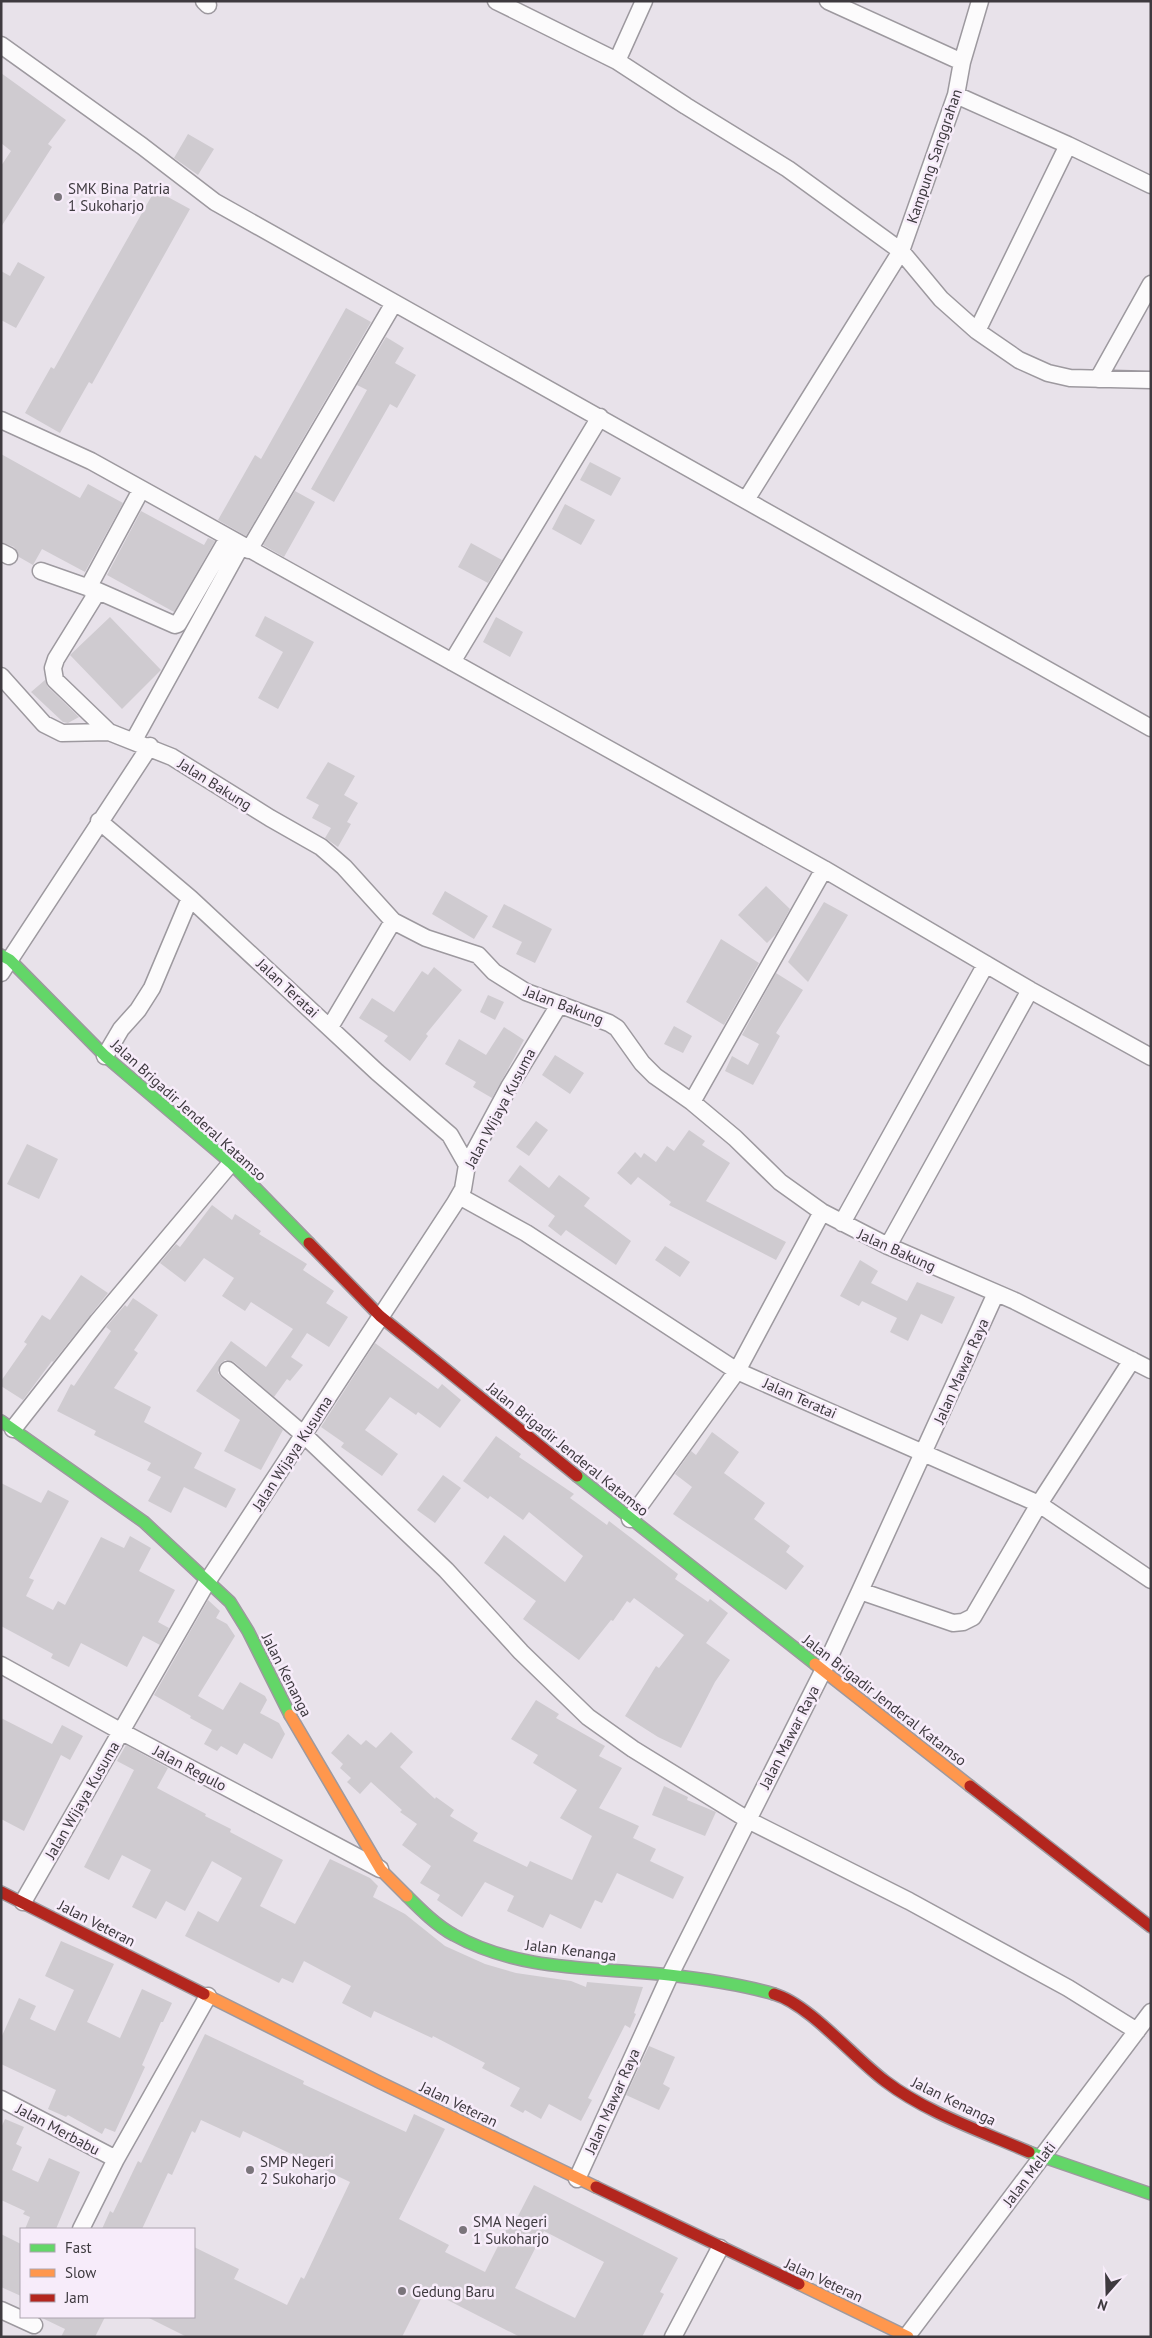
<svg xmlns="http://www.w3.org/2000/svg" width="1152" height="2338" font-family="'PT Sans',sans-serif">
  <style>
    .building { fill: #cfcbd0; fill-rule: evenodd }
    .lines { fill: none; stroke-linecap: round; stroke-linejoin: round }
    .street-casing { stroke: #9d999f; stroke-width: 19 }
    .fast-casing { stroke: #9d999f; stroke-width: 14 }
    .slow-casing { stroke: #9d999f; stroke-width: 14 }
    .jam-casing { stroke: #9d999f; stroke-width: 14 }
    .street { stroke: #fcfbfc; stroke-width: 16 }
    .fast { stroke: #63d668; stroke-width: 11 }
    .slow { stroke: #ff974d; stroke-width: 11 }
    .jam { stroke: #b3261e; stroke-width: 11 }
    .poi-dot { fill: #7a757b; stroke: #f7ecfa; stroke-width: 2 }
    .labels { text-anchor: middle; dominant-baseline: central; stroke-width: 5; stroke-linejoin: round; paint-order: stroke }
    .street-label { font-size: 15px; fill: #3e3a3f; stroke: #f7ecfa }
    .poi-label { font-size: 15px; fill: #3e3a3f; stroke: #f7ecfa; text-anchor: start }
  </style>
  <rect width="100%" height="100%" fill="#e8e2ea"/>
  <path class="building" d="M1,73L66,120L48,144L52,147L1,227V166L11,151L1,143Z
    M188,134L214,149L198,175L174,158Z
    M155,190L190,209L92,384L89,382L60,433L25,413L51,367L54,369Z
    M18,262L45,277L16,328L1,320V271L10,276Z
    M346,308L371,322L246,536L218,520L255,455L261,459Z
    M386,337L404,348L395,363L416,375L397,408L390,404L334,502L311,489L367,390L357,385Z
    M1,454L80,498L88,484L123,503L85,572L42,549L33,565L19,557L14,547L1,542Z
    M590,462L621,478L611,496L580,480Z
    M295,491L315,502L284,557L263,545Z
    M565,504L595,520L581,545L552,529Z
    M141,511L204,545L208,538L215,541L174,612L107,575Z
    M471,543L502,560L488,583L458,567Z
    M265,616L314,642L278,709L258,698L283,652L255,636Z
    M110,617L161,670L122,709L70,655Z
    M496,617L523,632L510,657L483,642Z
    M45,680L48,687L79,717L68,723L63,722L31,692Z
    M328,762L355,776L344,795L358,803L347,822L351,824L338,847L325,838L331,828L312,818L319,805L306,798Z
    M766,886L790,909L776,934L767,943L738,915Z
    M445,891L488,916L474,939L432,914Z
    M824,902L848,915L808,982L788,962Z
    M504,904L552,929L535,963L516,954L522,942L492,927Z
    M721,939L759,963L724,1025L686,1002Z
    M434,967L462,990L426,1034L428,1036L410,1061L384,1041L388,1036L359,1018L372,998L394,1012L422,971L428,975Z
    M776,973L803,990L776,1033L780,1036L753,1085L725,1071L732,1056L748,1065L759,1044L742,1035Z
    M488,995L504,1002L495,1020L480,1012Z
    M674,1026L692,1036L683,1053L664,1044Z
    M504,1027L524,1040L492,1098L473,1087L476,1082L445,1064L459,1039L486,1055Z
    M555,1055L584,1073L570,1094L542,1075Z
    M536,1121L548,1130L529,1156L516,1147Z
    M689,1130L705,1141L702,1145L730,1163L706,1201L786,1242L776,1260L669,1205L671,1202L638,1177L631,1185L617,1173L635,1152L641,1158L644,1153L656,1162L667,1146L674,1151Z
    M27,1144L58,1159L39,1199L7,1184Z
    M520,1165L549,1188L559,1175L590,1198L584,1206L631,1241L616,1265L566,1230L561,1236L548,1226L555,1216L508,1181Z
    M212,1205L232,1220L235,1214L261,1231L259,1234L307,1264L303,1270L334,1291L326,1303L348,1317L329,1347L307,1333L291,1357L303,1365L290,1381L287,1379L274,1397L234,1362L225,1360L220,1364L218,1373L222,1378L283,1430L261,1470L224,1451L240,1420L196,1391L231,1341L266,1367L293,1329L251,1302L245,1311L222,1296L234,1278L204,1258L185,1282L160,1263L176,1244L180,1247Z
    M665,1246L690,1262L680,1277L655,1260Z
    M860,1260L878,1271L871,1283L907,1301L917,1282L955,1297L942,1324L921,1314L908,1341L890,1332L897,1318L862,1301L859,1306L840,1296Z
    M81,1275L108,1293L53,1362L52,1361L23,1400L1,1386V1381L27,1344L24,1342L42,1315L50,1320Z
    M133,1298L158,1315L134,1350L138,1353L114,1388L151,1407L144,1422L202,1453L194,1468L236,1489L226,1508L184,1487L171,1513L148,1501L161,1477L147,1470L151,1463L94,1435L96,1431L57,1411L71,1384L74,1386L111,1331L106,1327L125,1305L127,1307Z
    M375,1343L438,1389L442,1384L461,1400L440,1428L418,1412L416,1415L390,1397L365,1430L398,1454L382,1476L341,1447L344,1443L321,1427Z
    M712,1432L739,1452L724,1473L765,1503L754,1519L790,1546L786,1552L804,1566L786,1590L673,1514L692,1487L675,1474L691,1451L696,1455Z
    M496,1436L521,1454L519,1457L574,1494L570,1498L607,1525L609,1521L678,1574L675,1579L708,1602L710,1599L728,1613L706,1643L730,1660L715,1682L681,1748L658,1737L625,1716L656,1666L659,1668L684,1635L634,1598L630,1603L627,1601L613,1621L611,1620L579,1660L523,1619L536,1601L484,1563L504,1535L565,1582L583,1556L529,1512L523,1520L490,1496L488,1499L463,1481Z
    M443,1475L461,1488L435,1523L417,1510Z
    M1,1483L41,1503L48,1490L69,1501L29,1578L34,1580L26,1596L53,1610L58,1601L65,1605L101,1537L124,1548L130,1536L151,1548L139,1571L175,1590L158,1622L169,1628L160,1645L143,1636L127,1667L81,1643L69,1667L51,1658L53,1654L1,1626Z
    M208,1600L220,1611L216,1618L227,1624L235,1636L198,1696L223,1710L240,1682L265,1696L267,1700L260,1713L279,1723L285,1734L272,1759L244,1743L237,1755L221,1746L217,1751L204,1744L212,1730L190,1718L191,1716L154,1695Z
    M536,1700L559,1714L556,1718L605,1746L599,1756L622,1768L599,1808L639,1826L633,1838L656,1849L650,1861L684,1877L673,1899L617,1873L602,1903L595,1900L581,1929L550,1914L543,1928L507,1911L514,1896L485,1882L462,1917L437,1900L440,1895L420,1883L431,1866L402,1845L417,1824L400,1812L402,1810L371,1782L360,1794L347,1782L351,1778L340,1768L343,1764L331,1753L348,1734L361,1745L366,1740L376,1748L391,1732L413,1752L400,1767L435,1799L436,1797L454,1810L450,1816L478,1833L473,1841L527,1867L530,1861L572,1880L592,1836L560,1818L577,1790L533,1763L538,1755L511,1739Z
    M1,1718L52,1744L62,1725L83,1736L70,1760L61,1755L24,1831L1,1819Z
    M126,1745L168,1768L157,1788L206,1814L205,1816L231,1829L230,1832L283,1860L260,1906L295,1924L330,1859L370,1878L378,1886L373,1897L405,1914L445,1946L485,1964L516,1973L571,1981L586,1987L587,1982L643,1987L634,2013L636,2014L630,2028L625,2025L588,2098L592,2100L581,2121L549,2104L541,2119L525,2110L523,2113L510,2106L520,2088L482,2068L485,2063L433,2036L432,2038L374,2011L371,2018L342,2003L351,1986L304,1961L293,1983L282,1978L279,1983L185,1936L198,1911L218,1922L242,1878L212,1861L185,1911L166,1901L156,1919L132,1907L151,1870L122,1855L109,1880L84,1867L134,1770L117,1761Z
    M664,1786L688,1797L687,1800L716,1812L705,1836L652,1815Z
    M61,1941L114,1964L87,2022L120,2038L142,1989L172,2003L163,2022H161L142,2065L145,2067L115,2132L105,2128L102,2134L68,2115L66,2117L48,2109L56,2090L1,2064V2038L19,1998L36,2006L30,2019L55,2031L74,1990L45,1976Z
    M205,2034L304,2081L303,2084L406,2132L414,2114L445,2129L399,2219L449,2245L445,2252L485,2272L512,2218L516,2220L534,2185L678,2258L660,2292L664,2294L642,2337H520L426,2289L402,2337H187L147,2317H194V2247L239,2269L234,2279L287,2305L301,2277L304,2279L350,2182L243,2131L240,2138L201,2120L195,2133L192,2131L172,2175L168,2173L142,2229H102L110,2211L113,2213L138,2161L141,2163ZM544,2231L604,2262L575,2318L515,2288Z
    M649,2046L675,2057L663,2084L670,2088L659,2110L626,2095Z
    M5,2119L24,2127L16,2144L22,2147L12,2170L38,2182L49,2158L80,2172L56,2229H25L30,2217L23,2214L25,2211L1,2200V2128Z
    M1,2234L21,2244V2296L1,2287Z
    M40,2317H105L95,2337H61L65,2329Z"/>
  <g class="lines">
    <defs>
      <path id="street" d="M204,1L208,5
        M496,1L617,61L686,106L788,169L901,251L941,299L977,331L1019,360L1048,373L1070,378L1151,380
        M828,1L962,62
        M1,45L142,146L215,202L1151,728
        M617,61L644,1
        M956,95L1068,145L1151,185
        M977,331L1068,145
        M1098,379L1151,284
        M1,420L91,461L192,517L824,869L1030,990
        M746,500L901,251L956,95L962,62L980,1
        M249,550L394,303
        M1,552L9,556
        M41,571L98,591
        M88,588L141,490
        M452,662L600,417
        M1,676L44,724L62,733L109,732L172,757L270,818L321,847L344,867L393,921L426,938L478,955L494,972L526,992L609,1023L617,1028L642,1063L655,1076L692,1102L735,1138L780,1182L822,1212L888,1246L1015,1301L1151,1370
        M109,732L55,680L53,668L56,659L98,591L175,625L178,624L228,538
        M134,740L241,546
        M99,821L190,898L377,1072L450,1135L467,1165
        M1,973L150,746
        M330,1027L393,921
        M105,1056L121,1029L138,1010L152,988L190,898
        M692,1102L824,869
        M459,1196L526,1233L737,1371L1039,1504L1151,1580
        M842,1223L986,964
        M888,1246L1030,990L1151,1057
        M228,1370L304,1435L446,1570L521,1652L588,1717L633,1749L748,1820L909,1901L1068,1988L1137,2031
        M13,1429L98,1321L231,1163
        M630,1519L737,1371L822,1212
        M860,1591L953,1623L963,1622L973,1617L1039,1504L1132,1360
        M1,1665L122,1732L380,1869
        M23,1902L207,1582L455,1203L463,1189L467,1165L509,1087L559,1005
        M1,2099L116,2159
        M577,2179L670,1975L823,1671L860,1591L996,1293
        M81,2229L116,2159L208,1996
        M1,2310L34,2325
        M907,2336L1151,2012
        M673,2337L720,2248"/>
      <path id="fast" d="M1,955L10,960L105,1056L231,1163L309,1243
        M1,1421L144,1522L230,1602L248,1631L290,1715
        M577,1476L815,1664
        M407,1896C421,1910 437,1926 454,1935C520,1972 597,1967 669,1975C704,1979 740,1984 774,1994
        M1029,2152L1151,2194"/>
      <path id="slow" d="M815,1664L970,1786
        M290,1715L381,1870L407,1896
        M204,1994L379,2082L596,2187
        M799,2284L908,2337"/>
      <path id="jam" d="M309,1243L380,1316L577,1476
        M970,1786L1151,1927
        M1,1892L204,1994
        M774,1994C809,2004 854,2058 885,2081C927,2113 981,2131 1029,2152
        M596,2187L799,2284"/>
    </defs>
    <use href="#street" class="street-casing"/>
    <use href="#fast" class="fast-casing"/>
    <use href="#slow" class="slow-casing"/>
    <use href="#jam" class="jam-casing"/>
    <use href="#street" class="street"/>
    <use href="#fast" class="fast"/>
    <use href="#slow" class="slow"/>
    <use href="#jam" class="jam"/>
  </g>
  <g class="poi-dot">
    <circle cx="58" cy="197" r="5"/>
    <circle cx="250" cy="2170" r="5"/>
    <circle cx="463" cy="2230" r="5"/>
    <circle cx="402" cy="2291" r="5"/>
  </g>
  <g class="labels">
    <g class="street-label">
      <text transform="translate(934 156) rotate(-71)">Kampung Sanggrahan</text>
      <text transform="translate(215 784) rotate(32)">Jalan Bakung</text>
      <text transform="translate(288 988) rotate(43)">Jalan Teratai</text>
      <text transform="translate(564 1005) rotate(21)">Jalan Bakung</text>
      <text transform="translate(500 1108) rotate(-62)">Jalan Wijaya Kusuma</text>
      <text transform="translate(189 1110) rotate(42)">Jalan Brigadir Jenderal Katamso</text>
      <text transform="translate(897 1250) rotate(24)">Jalan Bakung</text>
      <text transform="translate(961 1371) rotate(-66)">Jalan Mawar Raya</text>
      <text transform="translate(800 1398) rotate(24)">Jalan Teratai</text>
      <text transform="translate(568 1449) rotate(39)">Jalan Brigadir Jenderal Katamso</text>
      <text transform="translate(292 1453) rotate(-57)">Jalan Wijaya Kusuma</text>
      <text transform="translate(287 1675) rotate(63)">Jalan Kenanga</text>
      <text transform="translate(885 1700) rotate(38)">Jalan Brigadir Jenderal Katamso</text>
      <text transform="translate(789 1737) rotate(-63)">Jalan Mawar Raya</text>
      <text transform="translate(190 1768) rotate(28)">Jalan Regulo</text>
      <text transform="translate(82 1800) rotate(-60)">Jalan Wijaya Kusuma</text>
      <text transform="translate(97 1923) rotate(27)">Jalan Veteran</text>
      <text transform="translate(571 1950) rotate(7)">Jalan Kenanga</text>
      <text transform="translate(612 2101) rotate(-66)">Jalan Mawar Raya</text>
      <text transform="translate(954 2101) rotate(26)">Jalan Kenanga</text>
      <text transform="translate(459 2104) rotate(26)">Jalan Veteran</text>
      <text transform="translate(58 2129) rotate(28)">Jalan Merbabu</text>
      <text transform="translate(1029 2174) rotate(-53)">Jalan Melati</text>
      <text transform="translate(824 2280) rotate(25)">Jalan Veteran</text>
    </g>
    <g class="poi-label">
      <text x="68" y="188">SMK Bina Patria<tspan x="68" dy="17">1 Sukoharjo</tspan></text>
      <text x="260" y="2161">SMP Negeri<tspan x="260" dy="17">2 Sukoharjo</tspan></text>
      <text x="473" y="2221">SMA Negeri<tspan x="473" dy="17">1 Sukoharjo</tspan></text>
      <text x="412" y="2291">Gedung Baru</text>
    </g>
  </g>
  <rect width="1152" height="2338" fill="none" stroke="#3e3a3f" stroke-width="5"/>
  <rect x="20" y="2228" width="175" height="90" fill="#f7ecfa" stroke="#ada5af"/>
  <rect x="30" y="2244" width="25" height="8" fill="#63d668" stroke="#ada5af"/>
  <text x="65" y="2253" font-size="15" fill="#3e3a3f">Fast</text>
  <rect x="30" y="2269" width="25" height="8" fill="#ff974d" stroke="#ada5af"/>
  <text x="65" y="2278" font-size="15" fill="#3e3a3f">Slow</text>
  <rect x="30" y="2294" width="25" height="8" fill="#b3261e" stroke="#ada5af"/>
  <text x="65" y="2303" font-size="15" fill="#3e3a3f">Jam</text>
  <g transform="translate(1107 2293) rotate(200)" stroke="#f7ecfa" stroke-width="4" paint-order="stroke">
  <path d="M0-4L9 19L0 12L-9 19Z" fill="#3e3a3f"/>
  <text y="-8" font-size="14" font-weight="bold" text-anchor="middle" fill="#3e3a3f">N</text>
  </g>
</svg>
